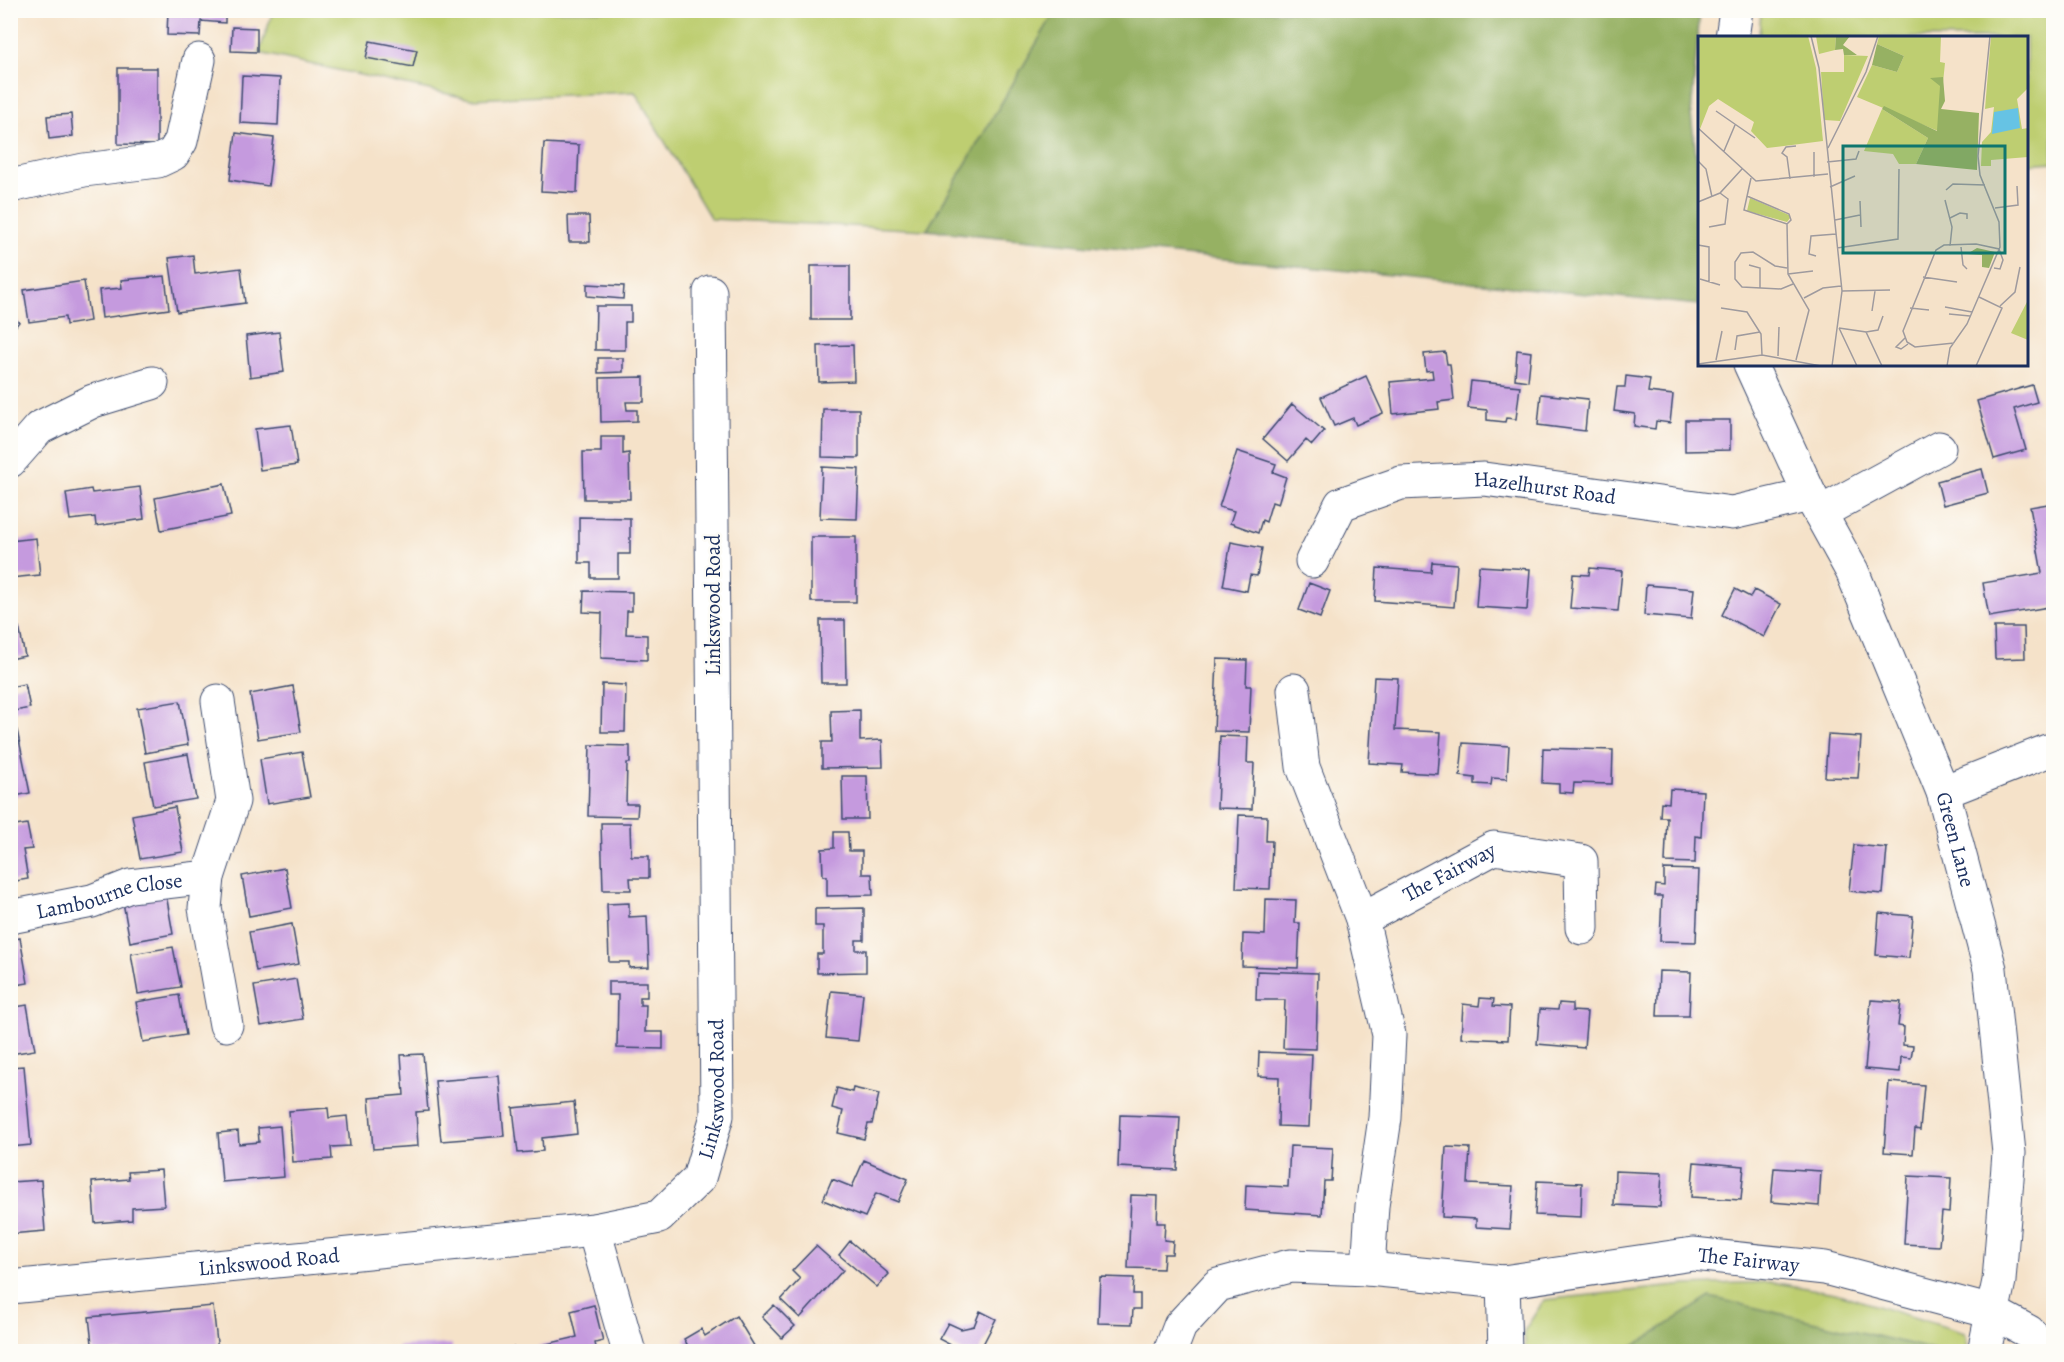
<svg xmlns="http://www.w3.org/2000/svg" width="2064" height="1362" font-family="Alegreya,serif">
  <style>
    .green { fill: #bece71; stroke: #6c7e68; stroke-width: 1.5 }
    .forest { fill: #96b163; stroke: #587060; stroke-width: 1.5 }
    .building { fill: #c59ade }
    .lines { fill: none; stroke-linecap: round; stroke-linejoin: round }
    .minor-casing { stroke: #3c4a6e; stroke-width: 35 }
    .minor { stroke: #fff; stroke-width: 33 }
    .labels { text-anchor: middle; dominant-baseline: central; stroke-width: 5; stroke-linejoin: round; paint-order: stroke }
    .street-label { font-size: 21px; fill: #1b2f5e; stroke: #fdfcf7 }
    .inset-road { fill: none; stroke: #9e9a9e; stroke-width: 1.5 }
    .view { fill: #0f766e; fill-opacity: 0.15; stroke: #0f766e; stroke-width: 3 }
    .inset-edge { fill: none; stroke: #1b2f5e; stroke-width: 3 }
  </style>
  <rect width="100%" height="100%" fill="#fdfcf7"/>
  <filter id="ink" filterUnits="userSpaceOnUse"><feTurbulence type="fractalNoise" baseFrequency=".0167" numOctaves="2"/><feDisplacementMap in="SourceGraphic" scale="12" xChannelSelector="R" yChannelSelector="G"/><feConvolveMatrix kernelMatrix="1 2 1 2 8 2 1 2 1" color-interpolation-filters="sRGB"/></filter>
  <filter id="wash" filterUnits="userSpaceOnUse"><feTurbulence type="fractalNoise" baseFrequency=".008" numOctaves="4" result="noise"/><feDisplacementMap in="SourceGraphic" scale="24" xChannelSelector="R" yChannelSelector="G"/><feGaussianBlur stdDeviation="1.35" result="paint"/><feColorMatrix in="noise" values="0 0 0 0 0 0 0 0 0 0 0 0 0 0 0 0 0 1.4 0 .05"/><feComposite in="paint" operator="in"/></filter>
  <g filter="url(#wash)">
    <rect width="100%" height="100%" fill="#f5e2c9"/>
    <path class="green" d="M273,11H1054L1052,17L927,230L711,219L635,92L471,99L259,53Z
      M1761,11H2053V162L2027,164L2026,38L1759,37Z
      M1771,1282L1835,1293L1965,1333L1969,1351L1526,1352L1524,1331L1544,1300L1686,1285Z"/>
    <path class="forest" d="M1054,11H1700L1691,115L1700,185L1699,305L927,230L1052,17Z
      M1710,1297L1940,1351H1626Z"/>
    <g id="blocks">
      <path class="building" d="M168,10H225V23L201,21L200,36L167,35Z
        M232,27L257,28V52L231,51Z
        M370,41L417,50L413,67L366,58Z
        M118,68H157V145L118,144Z
        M242,76L280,78L278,125L240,123Z
        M71,114L73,136L49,139L47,116Z
        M236,133L274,138L268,186L230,180Z
        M544,143L579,145L577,193L541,191Z
        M568,216H589L590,242H569Z
        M193,255L195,274L241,268L245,303L177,312L169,258Z
        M811,266H850V320H811Z
        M165,276L169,309L102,318L99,290L122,288L121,280Z
        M84,281L90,321L66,325L65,317L29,322L24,290Z
        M587,284L624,286L623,299L587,296Z
        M10,304L17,310L12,317L19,322L10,333Z
        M596,306H631V322H625V350H595Z
        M279,332L284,372L250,377L246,336Z
        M853,345L854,381L819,382L818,346Z
        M1517,350L1531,352L1528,381L1515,379Z
        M1445,352L1447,364H1450L1454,400L1438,402L1439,409L1393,414L1390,382L1433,378L1432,370L1426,371L1424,354Z
        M598,358H623V372L598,373Z
        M1366,376L1383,413L1356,425L1353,418L1334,426L1321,397Z
        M1626,376L1650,379L1648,392L1673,395L1670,423L1656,421L1655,429L1634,426L1635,414L1614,411L1617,387H1625Z
        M644,377V402H626L627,410H637V421L601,422L600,378Z
        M1471,381L1520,386L1516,419L1506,418L1505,422L1487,420V410L1468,408Z
        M2032,385L2037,402L2014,409L2026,450L1994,459L1977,401Z
        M1541,394L1588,399L1585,431L1538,425Z
        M1292,404L1324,431L1312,445L1306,440L1288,461L1263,439Z
        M823,409H859V458L822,457Z
        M1685,420H1730V450L1685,451Z
        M291,425L297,465L260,470L255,429Z
        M601,437H623V454L629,453L630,499H584L583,452H601Z
        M1237,451L1276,464L1273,472L1286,477L1278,504L1272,502L1266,522L1262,520L1258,533L1230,523L1234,511L1219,507Z
        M822,467L859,469L857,519L820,518Z
        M1982,469L1988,493L1943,505L1937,481Z
        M224,484L231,516L161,530L155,498Z
        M140,487L144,519L96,526L95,517L70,520L66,493L91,489L92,493Z
        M2054,503V606L1989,617L1983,583L2042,573L2030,507Z
        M579,517L630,518V554H618V578H591V563H579Z
        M811,537H856V602H811Z
        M36,538L40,575L10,578V541Z
        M1231,542L1262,548L1257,576L1250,575L1247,591L1223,586Z
        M1432,562L1457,564L1454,607L1375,601L1377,568L1431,572Z
        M1479,566L1530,569L1527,610L1476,607Z
        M1590,568L1622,571L1618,611L1570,608L1573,574L1589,575Z
        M1309,583L1330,591L1320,618L1299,610Z
        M1646,585L1694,589L1691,619L1644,615Z
        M1735,589L1750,597L1754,590L1781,604L1764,637L1722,615Z
        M584,591L632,592V611H627L626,634L647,635V660L601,658L602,613L583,612Z
        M820,620H845L846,683H821Z
        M19,627L25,656L10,659V629Z
        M1994,627H2024L2025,658L1995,659Z
        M1217,659L1247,660L1246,686H1251L1249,732L1214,731Z
        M1374,677L1398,678L1395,730L1441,732L1438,774L1402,772L1403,765L1369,763Z
        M25,684L30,708L10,712V687Z
        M602,684L626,685L625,732H601Z
        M293,686L301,732L258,739L250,694Z
        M180,701L188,745L145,753L137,708Z
        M860,710V741L882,740L883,767L822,768V742H832L831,711Z
        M17,730L30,793L10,797V731Z
        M1828,735L1861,737L1858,778L1825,777Z
        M1220,736L1248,737L1247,763H1254L1252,809L1217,808Z
        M1463,743L1509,746L1507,779L1492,778L1491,785L1475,784V778L1460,776Z
        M590,745L630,746V763H627L626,804H638L637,817L588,816Z
        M1543,748L1613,750L1612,784L1574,783L1573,793L1559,792V784L1542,783Z
        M302,752L310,797L267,804L260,759Z
        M188,754L196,799L153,806L145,762Z
        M842,776H867L868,819H843Z
        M1670,789L1703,791L1701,837L1696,836L1695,863L1665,862L1667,817H1660L1661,802L1669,803Z
        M175,807L183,852L140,859L132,815Z
        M1239,815L1267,816L1266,841H1272L1270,889L1236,888Z
        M601,823H630L631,856H649V878H630L631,890H603Z
        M27,824L32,849L23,850L28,879L10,882V827Z
        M834,832H848L849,851H862V874H872L873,895L827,896V876H823L822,849L834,848Z
        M1854,845L1887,848L1883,894L1849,891Z
        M285,868L292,908L249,916L242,876Z
        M1664,869L1699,870L1696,942L1660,941L1662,896H1655L1656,885L1664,886Z
        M166,894L173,934L130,942L123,902Z
        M1266,899L1296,900L1295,923H1300L1298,968L1242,966L1243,934L1265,935Z
        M629,903V917L647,916L649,967L629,968V962H609L607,904Z
        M864,908V940H856V950H866V972L817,973V954H823V926H815V909Z
        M1879,913L1913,916L1909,958L1876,955Z
        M292,924L299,964L256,971L249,932Z
        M20,938L28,983L10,986V940Z
        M173,947L181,987L138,994L131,954Z
        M1257,971L1318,973L1316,1049L1283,1048L1285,1000H1256Z
        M1659,971L1691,972L1689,1016H1657Z
        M296,979L303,1019L261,1026L254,986Z
        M608,982H647V997H640V1005H646L645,1032H663V1049L617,1048L618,995H608Z
        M831,991L863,994L858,1041L826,1038Z
        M179,995L186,1035L143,1042L136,1002Z
        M1480,998L1494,999L1493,1006L1510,1007L1508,1040L1461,1038L1463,1004L1479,1006Z
        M1871,1000L1901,1002L1898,1026L1904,1027L1903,1045L1913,1046L1911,1058L1901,1057L1900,1072L1865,1069Z
        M1559,1003L1572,1004V1011L1587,1012L1584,1048L1537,1044L1540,1009L1558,1010Z
        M27,1005L35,1050L10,1054V1008Z
        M1259,1052L1312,1054L1309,1127L1278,1126L1279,1077L1258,1076Z
        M423,1054L428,1111L416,1112L418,1146L373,1149L369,1098L404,1095L401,1055Z
        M24,1066L31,1145L10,1147V1067Z
        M499,1076L504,1136L441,1141L435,1081Z
        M1889,1082L1924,1085L1920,1130L1915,1129L1913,1154L1884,1152Z
        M837,1088L852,1092L853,1088L879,1094L872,1124H868L864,1139L838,1133L843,1111L832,1108Z
        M574,1102L577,1134L542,1138L543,1151L518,1153L513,1108Z
        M328,1108L329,1118L347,1116L350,1146L331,1147L332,1159L293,1162L289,1111Z
        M1120,1115L1180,1117L1177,1170L1118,1167Z
        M280,1126L284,1177L222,1182L218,1133L238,1131L239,1144L259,1142L258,1128Z
        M1290,1146L1333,1148L1331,1181H1324L1322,1215L1245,1210L1246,1185L1288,1187Z
        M1446,1147L1470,1148L1468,1184L1513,1186L1510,1229L1476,1227V1219L1442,1217Z
        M864,1160L908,1179L898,1202L876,1193L865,1217L823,1200L832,1179L852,1187Z
        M1694,1162L1744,1166L1741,1200L1691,1197Z
        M1774,1168L1821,1171L1819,1206L1771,1202Z
        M161,1170L164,1206L132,1208V1220L95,1223L92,1182L129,1179L128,1172Z
        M1615,1171L1662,1173L1660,1207L1614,1205Z
        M1908,1176L1951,1178L1949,1213L1942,1212L1939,1246L1904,1244Z
        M41,1180L45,1231L10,1234V1182Z
        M1537,1181L1582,1183L1581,1217L1535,1215Z
        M1131,1195L1158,1196L1157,1223H1165L1164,1240L1173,1241L1172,1254H1164L1163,1269L1128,1268Z
        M850,1241L889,1274L877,1287L839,1255Z
        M816,1246L843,1270L800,1318L781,1300L800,1279L792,1271Z
        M1100,1277L1134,1278L1133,1294H1140V1309H1133L1132,1324L1098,1323Z
        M594,1305L603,1341L595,1343L597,1352H539L538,1346L577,1337L571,1311Z
        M774,1305L795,1326L782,1338L762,1317Z
        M213,1306L218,1352H93L89,1317Z
        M980,1311L996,1319L979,1352H964L939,1339L948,1323L961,1329L974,1326Z
        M736,1316L756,1349L752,1352H675L687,1344L684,1339L701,1329L705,1336Z
        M452,1344V1352H397V1346Z
        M371,1347V1352H332V1350Z
        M513,1347V1352H476V1350Z"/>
    </g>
  </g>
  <g filter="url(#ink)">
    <use href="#blocks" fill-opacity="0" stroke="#3c4a6e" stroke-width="1.5"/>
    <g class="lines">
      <defs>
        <g id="minor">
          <path d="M1732,38L1736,10"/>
          <path d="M10,186L84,170L158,161L173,154L181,141L199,60"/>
          <path id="s1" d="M1750,364L1810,495L1852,571L1943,792L1990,969L2009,1153L1999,1281L1984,1352"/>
          <path d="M10,461L39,428L93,401L152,383"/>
          <path d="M1820,513L1939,448"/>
          <path id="s2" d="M1312,561L1341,504L1401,483L1484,479L1732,513L1810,495"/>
          <path d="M1294,690L1303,767L1362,919L1389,1035L1385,1118L1372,1206L1368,1269"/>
          <path d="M218,701L233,801L208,877L205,908L226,1025"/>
          <path d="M1943,792L2047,751H2054"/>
          <path id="s3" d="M10,917L92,901L130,886L208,877"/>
          <path id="s4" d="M1362,919L1494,848L1581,861L1582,928"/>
          <path d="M594,1230L629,1352"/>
          <path d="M1503,1282L1505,1352"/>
          <path id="s5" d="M10,1287L594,1230L659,1217L699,1178L717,1116L710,292"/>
          <path id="s6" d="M1170,1352L1180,1326L1218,1285L1290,1266L1368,1269L1503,1282L1693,1254L1825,1268L1992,1312L2029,1332L2047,1352"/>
        </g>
      </defs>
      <use href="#minor" class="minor-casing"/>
      <use href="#minor" class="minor"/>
    </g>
  </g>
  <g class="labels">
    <g class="street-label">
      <text stroke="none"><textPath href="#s2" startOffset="272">Hazelhurst Road</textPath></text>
      <text transform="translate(713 605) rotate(-90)">Linkswood Road</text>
      <text stroke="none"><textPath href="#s1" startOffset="519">Green Lane</textPath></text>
      <text stroke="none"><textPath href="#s4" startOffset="99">The Fairway</textPath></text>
      <text stroke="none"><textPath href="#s3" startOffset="102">Lambourne Close</textPath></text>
      <text stroke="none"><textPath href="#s5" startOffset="800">Linkswood Road</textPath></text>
      <text stroke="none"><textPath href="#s5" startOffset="260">Linkswood Road</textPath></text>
      <text stroke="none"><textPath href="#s6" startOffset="620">The Fairway</textPath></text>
    </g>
  </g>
  <g transform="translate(1698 36)">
    <rect width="330" height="330" fill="#f5e2c9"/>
    <path d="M0,0H110L118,32L125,105L69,112L53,95L56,86L20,63L11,70L2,93ZM118,0H138L137,14L121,18ZM181,0H243L242,26L247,27L240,95L159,61L174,29L199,36L206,20L179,8ZM293,0H330V52L319,63L324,93L330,92V121L293,124V130H283L284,106L293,96L296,71L287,73ZM146,19L170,20L142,85L126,84L123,36H146ZM184,73L230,102L218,128H201L195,118L166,115ZM52,162L91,179L92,182L89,186L49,175ZM330,264V304L313,297Z" fill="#bece71"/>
    <path d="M138,0H152L145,9L159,19H146L145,13L137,14ZM179,8L206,20L199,36L174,29ZM245,41L247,65L243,73L281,77L279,134L218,128L230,102L184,73L186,70L239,95L242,50L232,42ZM279,212L297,216L291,232L284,231V219L269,218Z" fill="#96b163"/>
    <path d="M320,72L322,92L294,98L296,76Z" fill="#66c3e4"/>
    <path class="inset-road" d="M113,0L121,32L144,255L134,330M18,75L57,102M0,92L58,145L130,138M130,112L168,36L180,0M26,115L37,89M116,116V141M0,125L8,133L14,161M129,126L158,123L161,115M53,142L46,174L89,188M92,143L89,121L84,117L88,111L98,110M132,151L157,140M248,154L255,148L287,149M49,160L91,178L93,184L89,188M247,164L254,191L252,210M162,165L163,191M0,166L22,157L44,133M297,172L320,169L319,150M252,182L262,177L269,178V183M137,184L162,179M89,188L90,238L111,274L98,324M11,191L27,188L30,163L22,157M0,209L11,211V246M263,211L265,229L269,233M139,212L200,203L201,133M118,220L111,218L113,200L138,198M51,229L62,232V252M89,232L77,230L55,216L43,217L37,226V243L44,251L83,253L95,248M90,238L115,235M225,241L259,246M2,243L22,249M144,255L192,254M106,262L125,252L143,250M302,270L317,256L322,231M247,271L274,276M23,272L49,276L63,298L64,319M212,272L231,274M174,275L177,255M251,278L272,280M141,292L168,296L184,330M141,292L159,330M168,296L180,294L185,280M207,302L198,311L203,313L210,308M256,307L217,311L209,306L205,295L238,214L246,209L278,208L301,213L305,224L302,233L296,232M37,314L39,300L62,296M80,320L81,291M18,324L24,295M0,328L64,319L123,330M249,330L252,312L269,288L302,211L301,186L282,139L280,120L292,0M278,330L304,272L281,261"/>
    <path class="view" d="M145,110H307V217H145Z"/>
    <rect width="330" height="330" class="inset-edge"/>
  </g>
  <rect width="2064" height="1362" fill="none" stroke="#fdfcf7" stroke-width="36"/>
</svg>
